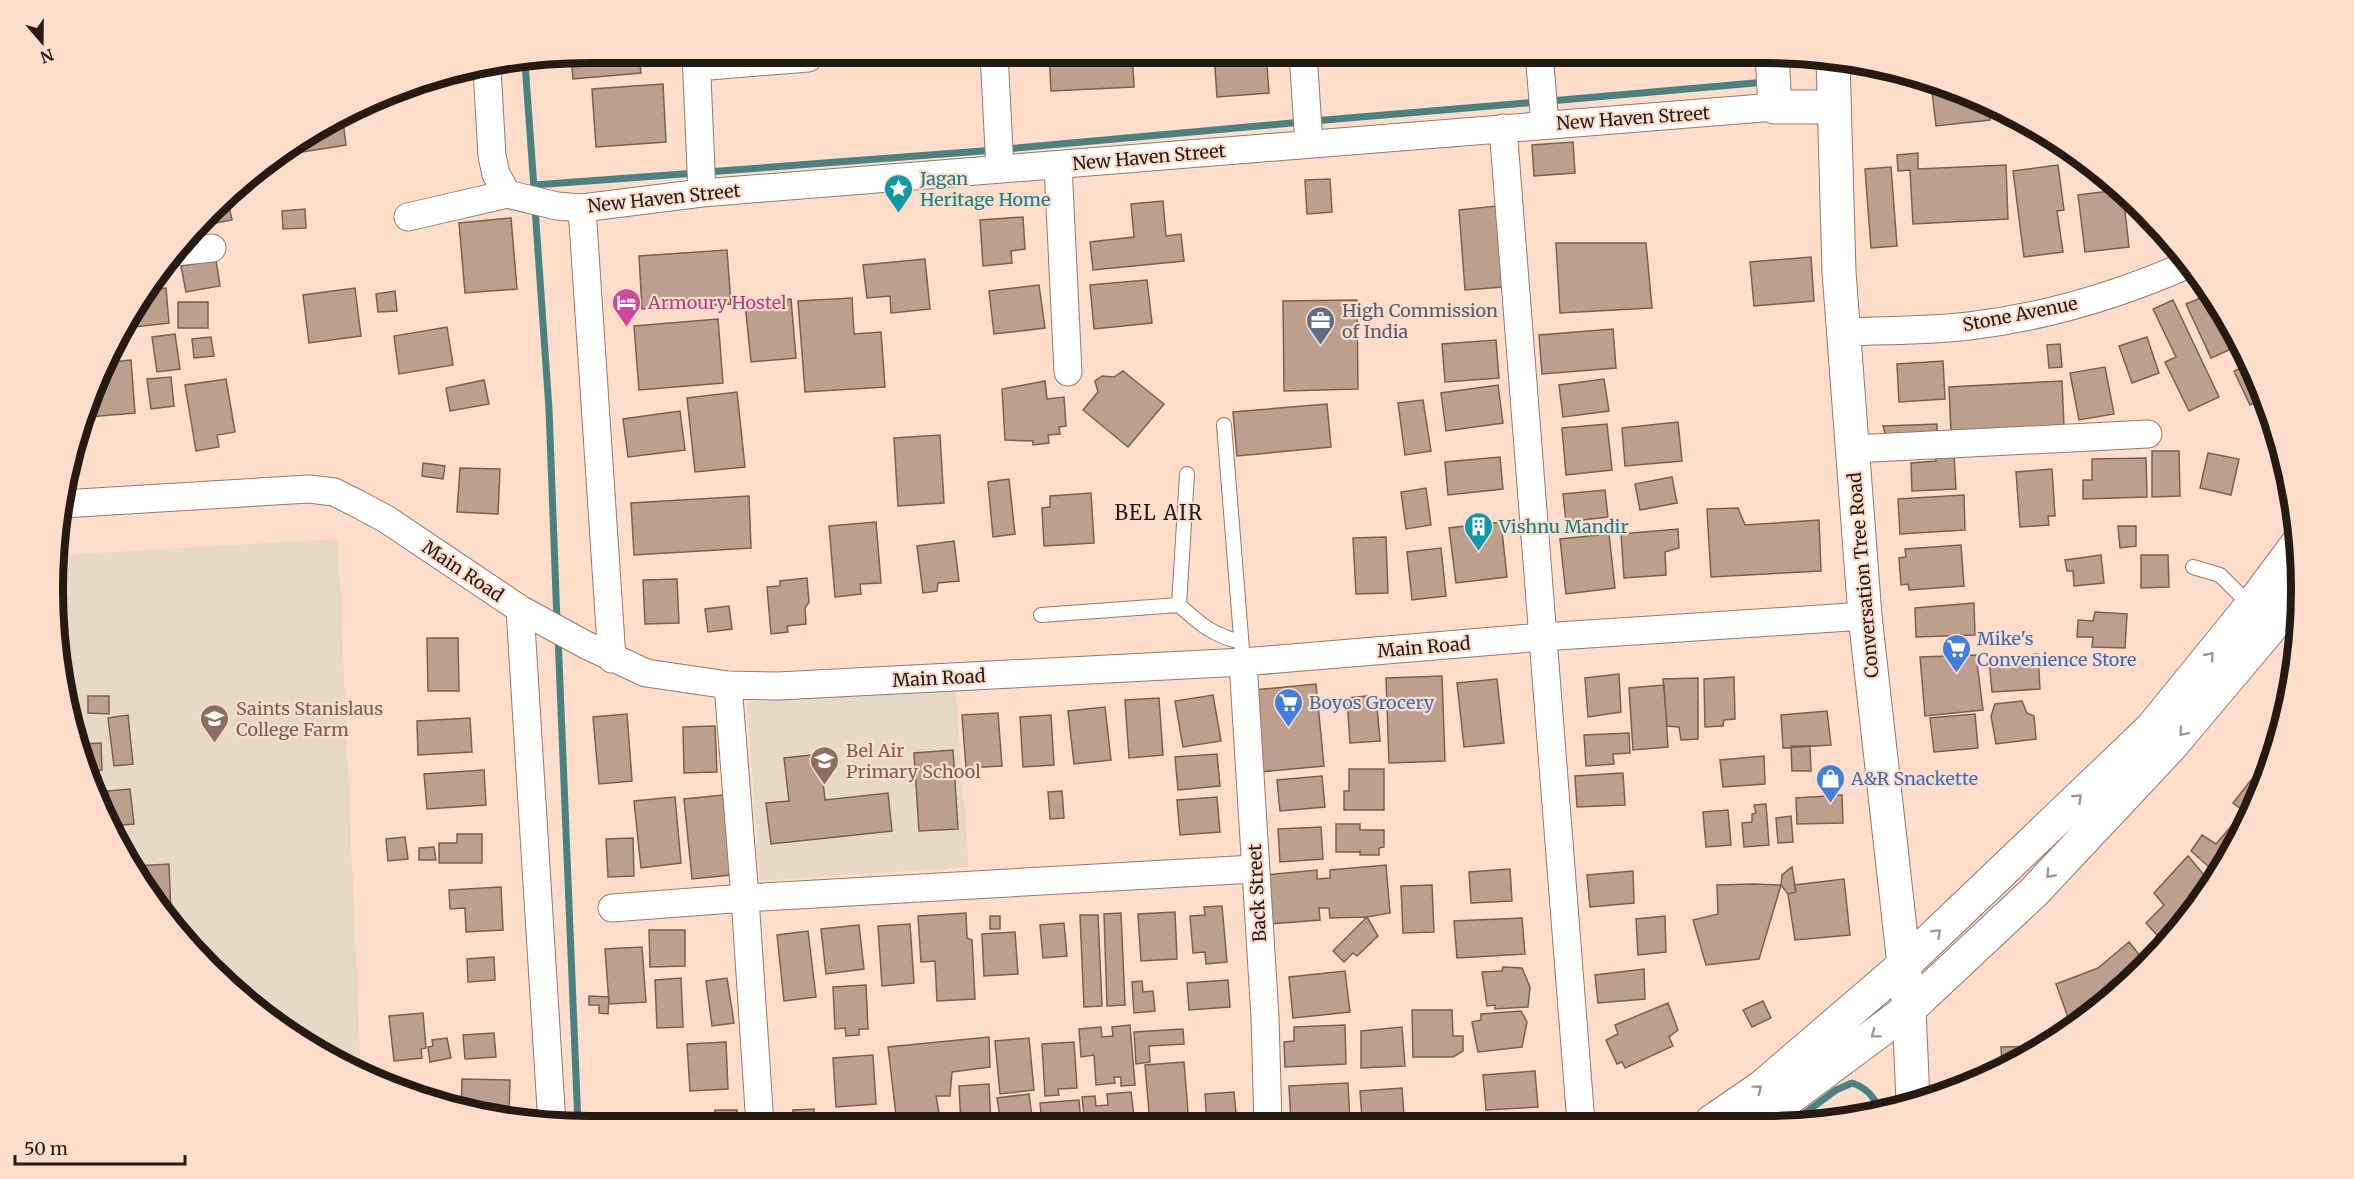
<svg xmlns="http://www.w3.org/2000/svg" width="2354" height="1179" font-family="Merriweather,serif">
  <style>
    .education { fill: #e6d9c5 }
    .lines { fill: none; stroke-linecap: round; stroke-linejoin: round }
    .stream { stroke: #4a8283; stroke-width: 7 }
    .building { fill: #bd9f8d; stroke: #7b604f; stroke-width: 1.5 }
    .lane-casing { stroke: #967869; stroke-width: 16 }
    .street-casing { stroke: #967869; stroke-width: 29 }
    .secondary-casing { stroke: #967869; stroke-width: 35 }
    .lane { stroke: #fff; stroke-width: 14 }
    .street { stroke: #fff; stroke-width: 27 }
    .secondary { stroke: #fff; stroke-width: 33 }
    .oneway { stroke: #9d9895 }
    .labels { text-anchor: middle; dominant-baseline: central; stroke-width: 4.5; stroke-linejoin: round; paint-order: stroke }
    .street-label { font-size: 18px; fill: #251a14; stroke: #feddcb }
    .culture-label { font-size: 18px; fill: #0d838f; stroke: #feddcb; text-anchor: start }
    .hotel-label { font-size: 18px; fill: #b23c85; stroke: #feddcb; text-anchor: start }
    .service-label { font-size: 18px; fill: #4e5e75; stroke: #feddcb; text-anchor: start }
    .shop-label { font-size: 18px; fill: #366cbe; stroke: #feddcb; text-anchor: start }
    .education-label { font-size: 18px; fill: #785e54; stroke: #feddcb; text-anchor: start }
    .neighbourhood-label { font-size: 20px; letter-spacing: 1.5px; fill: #251a14; stroke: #feddcb }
    .rim { fill: none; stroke: #251a14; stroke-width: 8 }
  </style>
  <rect width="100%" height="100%" fill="#feddcb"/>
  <path class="education" d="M338,539L361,1074L352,1071L210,969L108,827L57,659L61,555Z
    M955,687L969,867L760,881L747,702Z"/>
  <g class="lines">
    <path class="stream" d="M525,63L534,188
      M1550,101L1766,82
      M1313,121L1539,102
      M1006,149L1302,122
      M707,172L995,150
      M534,185L696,173
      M535,208L549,409L557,622
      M558,636L578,1125
      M1793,1122L1836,1090L1852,1083C1867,1088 1873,1096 1880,1110"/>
  </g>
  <path class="building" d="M590,52L639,53L641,73L573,79L571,56Z
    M1049,53H1132L1134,87L1051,91Z
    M1214,53H1266L1269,93L1217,97Z
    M1580,53H1636L1637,59L1581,65Z
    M1931,83H1935L1988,103L1990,120L1936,126Z
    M663,84L666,142L596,147L592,89Z
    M384,98L385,105L368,107Z
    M2018,118L2029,124L2019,126Z
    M343,121L346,145L290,154L289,149Z
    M1573,142L1575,173L1534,176L1532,145Z
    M1918,153V169L2006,165L2008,219L1913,224L1910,170L1898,171L1897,155Z
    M2058,165L2064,210L2057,211L2063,252L2024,257L2013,171Z
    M1891,167L1897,246L1871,248L1865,169Z
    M1330,179L1332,212L1307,214L1305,180Z
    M2119,190L2123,193L2129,247L2085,252L2078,195Z
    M227,197L232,220L195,227Z
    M1163,201L1166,236L1181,234L1184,261L1093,270L1090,242L1134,237L1131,204Z
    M1497,206L1503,287L1465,290L1459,210Z
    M305,209L306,228L283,229L282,211Z
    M1023,217L1025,249L1011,251L1012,263L983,266L980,220Z
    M511,218L517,289L465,293L459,223Z
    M1556,243H1646L1652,308L1560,313Z
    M727,250L731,304L642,309L639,256Z
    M1811,257L1814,301L1754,306L1750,262Z
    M925,259L930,309L891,313L890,296L867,298L863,265Z
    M216,260L220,286L186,292L181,266Z
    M1147,280L1152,323L1094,329L1090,285Z
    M1039,285L1045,328L994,334L989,291Z
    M166,288L169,323L134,327L133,309L146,290Z
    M355,288L361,336L309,343L303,295Z
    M395,291L397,311L378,312L376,294Z
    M2210,294L2229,321L2240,345L2211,358L2186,304Z
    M852,298L854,334L881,332L885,387L805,392L798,301Z
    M791,299L796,358L751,362L745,303Z
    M1357,300L1358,389L1284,391L1283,301Z
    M2173,300L2219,397L2189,411L2165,362L2176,357L2153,309Z
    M178,302H208V328H178Z
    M718,319L723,383L639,390L634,326Z
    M447,327L453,365L399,374L394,336Z
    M1613,329L1616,368L1542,374L1539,335Z
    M175,334L180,369L157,372L152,337Z
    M211,337L214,356L194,358L192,339Z
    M2147,337L2159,373L2132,383L2119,346Z
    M1496,340L1499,378L1445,382L1442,344Z
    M2060,344L2062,367L2049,368L2047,345Z
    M131,360L135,413L89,417L109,362Z
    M1943,361L1945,399L1899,402L1897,364Z
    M2249,364L2265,398L2250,405L2234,371Z
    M2105,367L2114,414L2079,420L2070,373Z
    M1123,371L1164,404L1128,447L1083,410L1098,392L1095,381L1102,376L1114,377Z
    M171,377L174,406L151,409L147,379Z
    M226,379L235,432L217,435L219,447L196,451L185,385Z
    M1604,379L1609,411L1563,417L1559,385Z
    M484,380L489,404L450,411L446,388Z
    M1045,381L1047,399L1064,397L1066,426L1059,427L1060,434L1048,435L1049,443L1033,445V441L1005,440L1002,389Z
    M2062,381L2064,427L1951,433L1949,387Z
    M1498,385L1503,423L1446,431L1441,393Z
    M737,392L745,467L695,472L687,398Z
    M1423,400L1431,451L1405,455L1398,403Z
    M1327,404L1331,447L1237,456L1233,412Z
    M680,411L685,450L628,457L623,419Z
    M1678,422L1682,461L1625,466L1622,428Z
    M1607,424L1612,470L1566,475L1562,428Z
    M1937,424V435L1886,437L1883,426Z
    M940,435L944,503L898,506L894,438Z
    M2152,451H2179L2180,496L2152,497Z
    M2208,453L2239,459L2231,495L2200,488Z
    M1954,455L1956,489L1912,491L1911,463L1936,461L1935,456Z
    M1500,457L1503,489L1448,495L1445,462Z
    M2146,458L2147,497L2083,499V480H2092V459Z
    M423,463L445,466L443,479L422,476Z
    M460,468L500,469L498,514L457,512Z
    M2052,469L2055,516H2048L2049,525L2020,527L2016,472Z
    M1672,477L1677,503L1640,510L1635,484Z
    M1009,479L1015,534L993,537L988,482Z
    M1426,488L1431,525L1406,529L1401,492Z
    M1605,490L1608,517L1566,522L1563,494Z
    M1091,493L1094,543L1044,546L1042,508L1050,507V496Z
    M1964,495L1965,530L1900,534L1898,499Z
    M749,496L751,548L634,555L631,503Z
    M1738,508L1745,525L1819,520L1821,571L1711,577L1707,509Z
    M876,522L881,583L860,584L861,594L835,597L829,526Z
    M1501,522L1507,577L1456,583L1449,528Z
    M2118,526H2136V546L2120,548Z
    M1678,529L1679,548L1665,552L1666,575L1624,578L1621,534Z
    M1609,534L1615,588L1566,594L1560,539Z
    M1386,537L1388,593L1356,594L1353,538Z
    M954,541L959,581L938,583L937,591L923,593L917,546Z
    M1961,545L1964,586L1909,590L1908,584L1901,585L1899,558L1906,557L1905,549Z
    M1441,548L1446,596L1412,600L1407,552Z
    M2101,555L2104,583L2074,586L2073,571H2067L2065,560Z
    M2141,555H2168L2169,587L2141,588Z
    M807,578L809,602L805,608L806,624L787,626L788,632L771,634L767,587L780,586V581Z
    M677,579L679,623L645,624L643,580Z
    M1974,603L1975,635L1916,637L1915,608Z
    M729,606L732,629L708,632L705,609Z
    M2095,612L2127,614L2125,648L2092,647L2093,637H2077L2078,620L2093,621Z
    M427,638H458L459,691H428Z
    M2038,654L2040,689L1992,692L1989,659Z
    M1976,655L1983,710L1925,716L1920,657Z
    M1619,674L1621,712L1588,717L1585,678Z
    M1442,676L1445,761L1389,763L1386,678Z
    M1734,677L1735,719L1724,720L1723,726L1705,727L1704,679Z
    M1698,678V739L1681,740L1679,727L1667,726L1663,679Z
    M1497,679L1504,743L1464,747L1457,683Z
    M1316,684L1324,766L1260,772L1253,690Z
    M1664,685L1668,747L1633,750L1629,688Z
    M1213,695L1221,741L1183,747L1175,701Z
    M1376,695L1380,741L1350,743L1347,698Z
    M88,696H109V714L88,713Z
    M1159,698L1163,755L1129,758L1125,700Z
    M2022,701L2027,713L2034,716L2036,739L1996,744L1991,716L1995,704Z
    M1105,707L1111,760L1074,764L1068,711Z
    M1827,711L1831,745L1783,748L1781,715Z
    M998,713L1002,766L966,768L962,715Z
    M627,714L632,781L599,784L593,717Z
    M1975,714L1978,748L1934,752L1930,718Z
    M128,715L133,764L114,766L108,718Z
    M1051,715L1054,765L1023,767L1020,717Z
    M470,718L472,752L418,755L417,721Z
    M715,726L717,772L684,773L683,727Z
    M1629,733L1630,753L1613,754L1614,764L1586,766L1584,735Z
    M101,743L102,770L91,771L83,744Z
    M1791,746H1810L1811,771H1792Z
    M953,750L958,829L919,831L914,753Z
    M820,754L825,800L888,793L892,831L771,844L766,803L789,801L784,758Z
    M1217,754L1220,786L1178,790L1175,757Z
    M1764,756L1765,784L1723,787L1720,760Z
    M1349,769H1384V810H1344V791H1349Z
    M484,770L486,805L427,809L424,774Z
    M1623,773L1625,805L1577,807L1575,776Z
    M1322,776L1325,807L1280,811L1277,780Z
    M2251,780L2261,789L2246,827L2217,874L2191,851L2202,835L2216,844L2244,811L2233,803Z
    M130,789L134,824L111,826L108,791Z
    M1062,791L1064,818L1050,819L1048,792Z
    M723,795L731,875L692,879L684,799Z
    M1842,795L1843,823L1797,824L1796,798Z
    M675,797L681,863L641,868L634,801Z
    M1217,797L1220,832L1180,835L1177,800Z
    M1766,804L1769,845L1744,847L1742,823L1752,822V814L1756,813L1754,805Z
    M1728,810L1731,845L1706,847L1703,812Z
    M1791,816L1793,842L1778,843L1776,818Z
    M1336,824H1360V830H1384V847L1379,848V855H1360V851L1359,852H1336Z
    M1321,827L1323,859L1280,862L1278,829Z
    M457,834H482V863H439V843H457Z
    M405,837L408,859L388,861L386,839Z
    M633,838L634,876L608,877L606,839Z
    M434,847L436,860H419V848Z
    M2188,856L2211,883L2190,917L2164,943L2146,923L2164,905L2154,893Z
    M169,864L171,914H170L136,866Z
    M1386,865L1390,913L1367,917L1330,918L1329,908H1319L1320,920L1270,924L1266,875L1317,870V879L1330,878V870Z
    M1792,867L1796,892L1788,894L1781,885L1782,875Z
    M1510,869L1512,901L1471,903L1469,872Z
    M1633,871L1634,903L1590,907L1587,875Z
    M1844,879L1850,935L1795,940L1788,894L1796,892L1794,885Z
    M1754,884L1781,885L1759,959L1706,965L1693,920L1718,914L1717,885Z
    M1432,885L1434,932L1403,933L1401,886Z
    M501,887L503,930L466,932L465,908L450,909L449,890Z
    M1222,906L1227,962L1206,964L1205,952L1193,953L1190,916L1205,915L1204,907Z
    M1175,912L1177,959L1141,961L1138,914Z
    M966,913L967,938L972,940L975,999L937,1001L935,961L921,962L918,916Z
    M1121,913L1125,1005L1107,1006L1104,914Z
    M1080,915H1098L1102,1006L1084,1007Z
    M990,916H1000V929H990Z
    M1665,916L1666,952L1638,955L1636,919Z
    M1367,917L1378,936L1357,956L1353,953L1344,962L1333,951Z
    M1522,918L1525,954L1457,958L1454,921Z
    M1064,923L1067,956L1043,958L1040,925Z
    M910,924L914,983L882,986L878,926Z
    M859,925L864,969L826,974L821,929Z
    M649,930H685V966L650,967Z
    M808,931L816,997L784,1001L777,935Z
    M1015,932L1018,974L984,976L982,934Z
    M2129,942L2145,962L2093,1014L2069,1020L2056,984L2098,968Z
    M642,947L646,1002L609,1004L605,949Z
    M494,957L495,980L468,982L467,959Z
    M1503,967L1522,968L1530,987L1528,1007L1495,1009V1005L1487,1006L1482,972L1502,971Z
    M1644,969L1645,999L1598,1003L1595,975Z
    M1345,971L1350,1012L1293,1018L1289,977Z
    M681,978L683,1027L657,1028L655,980Z
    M727,978L734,1023L712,1026L706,981Z
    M1228,980L1230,1007L1189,1010L1187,983Z
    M1142,981L1143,992L1153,991L1155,1011L1134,1013L1132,982Z
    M866,985L868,1029H859V1035L846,1036L845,1028L835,1029L833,987Z
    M589,996L609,997L608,1014L599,1013V1005H589Z
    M1763,1001L1771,1018L1752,1027L1743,1010Z
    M1668,1003L1678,1030L1669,1037L1673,1046L1625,1068L1622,1062L1617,1064L1606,1040L1618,1034L1615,1025Z
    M1412,1010H1452L1453,1036H1463V1051L1453,1057H1413Z
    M1521,1011L1527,1022L1522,1047L1478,1052L1472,1022L1481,1020V1014Z
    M423,1013L426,1048L421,1049L422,1058L394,1061L389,1016Z
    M1130,1025L1135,1085L1121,1086V1077H1114L1115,1083L1096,1085L1094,1055L1081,1057L1079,1029L1101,1027L1102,1037L1113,1036L1112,1027Z
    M1345,1025L1346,1064L1285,1067L1284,1042L1294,1041V1027Z
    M1402,1027L1405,1066L1361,1068V1031Z
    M1183,1029L1184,1044L1149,1046L1150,1062L1136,1064L1134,1032Z
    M494,1033L496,1057L465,1059L463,1035Z
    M989,1037L990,1067L952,1072L950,1096H936L941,1124H897L888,1047Z
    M447,1038L451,1058L430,1062L428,1047L433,1046L432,1040Z
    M1029,1038L1034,1090L1000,1094L995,1041Z
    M726,1042L728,1089L690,1091L687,1044Z
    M1074,1042L1077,1088L1058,1089L1059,1095L1045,1096L1042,1044Z
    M2039,1046L2002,1067L2001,1047Z
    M873,1055L876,1104L836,1107L833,1058Z
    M1184,1062L1189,1124H1150L1145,1065Z
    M1535,1071L1538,1107L1486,1110L1483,1075Z
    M462,1079L510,1080L509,1112L461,1110Z
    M1348,1083L1350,1123H1291L1289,1086Z
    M989,1084L991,1124H961L959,1086Z
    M1402,1088L1404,1116L1362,1119L1360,1091Z
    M1131,1092L1135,1124H1085L1082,1097L1095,1096L1096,1106L1108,1105L1107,1094Z
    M1234,1092L1237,1124H1207L1205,1094Z
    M1029,1094L1033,1124H1001L997,1098Z
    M1079,1100L1081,1124H1042L1040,1103Z
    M814,1109V1125H794L793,1110Z
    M715,1110H737L738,1125H666L665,1114L701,1113V1119H715Z
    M888,1117V1124L843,1125V1119Z"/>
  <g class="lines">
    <defs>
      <path id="lane" d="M1224,425L1243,662
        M2193,567L2220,575L2251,606
        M1179,605L1187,474
        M1041,615L1179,605C1200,624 1212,635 1241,642"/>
      <path id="street" d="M696,53L702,193
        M994,53L1000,169
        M1303,53L1309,144
        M1539,53L1545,125
        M697,67L808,58
        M487,69L492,156L496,174L507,194L557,206L582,208L702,193L1775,107
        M1503,128L1581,1123
        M1058,165L1068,372
        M582,208L612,659
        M408,217L507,194
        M174,252L212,248
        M1845,332C1886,330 1928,331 1969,326C2045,317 2119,295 2189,264
        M1853,449L2148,434
        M62,504L309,489L334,492L358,504L386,519L520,609L586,645L646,673L728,685L778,686L1243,662L1542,637L1865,616
        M520,609L552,1125
        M1243,662L1265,1017L1268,1123
        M728,685L745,898L760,1125
        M612,908L745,898L1254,869"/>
      <path id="secondary" d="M1772,54L1775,107H1834
        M1833,59L1839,272L1865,616L1909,1009L1913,1101
        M1711,1122L1762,1087L1904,965L2152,728L2251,606L2298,543
        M1757,1122L1909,1009L2034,892L2170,747L2271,627L2299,589"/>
    </defs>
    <use href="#lane" class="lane-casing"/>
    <use href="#street" class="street-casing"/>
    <use href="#secondary" class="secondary-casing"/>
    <use href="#lane" class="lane"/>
    <use href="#street" class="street"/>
    <use href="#secondary" class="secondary"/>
  </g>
  <defs><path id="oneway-chevron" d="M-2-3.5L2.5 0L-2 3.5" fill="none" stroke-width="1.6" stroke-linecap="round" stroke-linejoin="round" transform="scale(1.5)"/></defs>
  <g class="oneway">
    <use href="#oneway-chevron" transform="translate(2210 656) rotate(-51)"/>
    <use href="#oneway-chevron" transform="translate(2183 732) rotate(130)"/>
    <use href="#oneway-chevron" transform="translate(2078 798) rotate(-44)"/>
    <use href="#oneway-chevron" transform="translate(2050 874) rotate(133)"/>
    <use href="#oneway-chevron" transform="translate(1937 933) rotate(-44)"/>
    <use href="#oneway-chevron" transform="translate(1875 1034) rotate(143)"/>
    <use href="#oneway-chevron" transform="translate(1758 1089) rotate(-37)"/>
  </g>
  <defs>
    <symbol id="sight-pin" viewBox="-11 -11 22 30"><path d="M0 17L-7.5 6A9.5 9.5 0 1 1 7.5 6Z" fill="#0f9aa8" stroke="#feddcb"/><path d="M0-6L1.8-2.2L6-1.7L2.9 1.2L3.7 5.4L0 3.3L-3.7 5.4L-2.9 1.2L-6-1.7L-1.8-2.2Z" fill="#fff"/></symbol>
    <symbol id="hotel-pin" viewBox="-11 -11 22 30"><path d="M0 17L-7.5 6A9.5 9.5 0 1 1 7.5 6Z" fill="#d1479c" stroke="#feddcb"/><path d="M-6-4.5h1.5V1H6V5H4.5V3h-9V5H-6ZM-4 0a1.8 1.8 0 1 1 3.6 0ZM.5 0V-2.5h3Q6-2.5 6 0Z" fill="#fff"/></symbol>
    <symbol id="office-pin" viewBox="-11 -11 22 30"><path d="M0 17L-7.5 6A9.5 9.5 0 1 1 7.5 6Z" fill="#5c6f8a" stroke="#feddcb"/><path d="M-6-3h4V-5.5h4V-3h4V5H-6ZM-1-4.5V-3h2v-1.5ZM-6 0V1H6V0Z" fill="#fff"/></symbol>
    <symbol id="building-pin" viewBox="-11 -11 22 30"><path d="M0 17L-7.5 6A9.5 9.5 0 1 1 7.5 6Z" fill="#0f9aa8" stroke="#feddcb"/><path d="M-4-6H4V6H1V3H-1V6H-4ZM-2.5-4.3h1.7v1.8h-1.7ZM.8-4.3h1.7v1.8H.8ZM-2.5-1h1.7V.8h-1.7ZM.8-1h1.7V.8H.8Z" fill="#fff"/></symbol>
    <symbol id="supermarket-pin" viewBox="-11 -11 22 30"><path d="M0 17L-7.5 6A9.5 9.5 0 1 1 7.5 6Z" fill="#3f7fe0" stroke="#feddcb"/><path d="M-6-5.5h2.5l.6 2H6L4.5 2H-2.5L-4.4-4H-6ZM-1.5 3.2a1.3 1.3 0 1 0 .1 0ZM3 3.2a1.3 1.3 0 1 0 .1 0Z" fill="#fff"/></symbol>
    <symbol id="school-pin" viewBox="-11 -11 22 30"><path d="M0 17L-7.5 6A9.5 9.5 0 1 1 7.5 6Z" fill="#8d6e63" stroke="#feddcb"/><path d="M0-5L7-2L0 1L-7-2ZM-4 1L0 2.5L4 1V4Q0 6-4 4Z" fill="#fff"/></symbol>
    <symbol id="shop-pin" viewBox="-11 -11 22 30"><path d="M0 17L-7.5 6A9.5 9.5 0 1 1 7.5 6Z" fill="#3f7fe0" stroke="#feddcb"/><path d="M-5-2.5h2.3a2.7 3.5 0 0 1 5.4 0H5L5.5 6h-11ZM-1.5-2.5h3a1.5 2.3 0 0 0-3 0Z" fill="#fff"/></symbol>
  </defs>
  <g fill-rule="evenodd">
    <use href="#sight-pin" x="882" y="172" width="33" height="45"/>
    <use href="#hotel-pin" x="610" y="286" width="33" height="45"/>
    <use href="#office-pin" x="1304" y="304" width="33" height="45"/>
    <use href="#building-pin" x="1462" y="510" width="33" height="45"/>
    <use href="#supermarket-pin" x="1940" y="632" width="33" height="45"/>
    <use href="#supermarket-pin" x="1272" y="686" width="33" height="45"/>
    <use href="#school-pin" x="198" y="702" width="33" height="45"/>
    <use href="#school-pin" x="808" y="744" width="33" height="45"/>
    <use href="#shop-pin" x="1814" y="762" width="33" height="45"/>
  </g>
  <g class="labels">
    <g class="street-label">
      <text transform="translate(1633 118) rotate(-4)">New Haven Street</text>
      <text transform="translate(1149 157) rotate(-5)">New Haven Street</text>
      <text transform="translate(664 198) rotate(-6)">New Haven Street</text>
      <text transform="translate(2020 314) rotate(-11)">Stone Avenue</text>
      <text transform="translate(463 571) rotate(34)">Main Road</text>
      <text transform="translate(1863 575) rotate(-95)">Conversation Tree Road</text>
      <text transform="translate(1424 647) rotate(-5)">Main Road</text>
      <text transform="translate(939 678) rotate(-3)">Main Road</text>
      <text transform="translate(1257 893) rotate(-93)">Back Street</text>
    </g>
    <g class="culture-label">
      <text x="920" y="178">Jagan<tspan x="920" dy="21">Heritage Home</tspan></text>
      <text x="1499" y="526">Vishnu Mandir</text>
    </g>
    <g class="hotel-label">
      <text x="648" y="302">Armoury Hostel</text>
    </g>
    <g class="service-label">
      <text x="1342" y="310">High Commission<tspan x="1342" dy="21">of India</tspan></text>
    </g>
    <g class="shop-label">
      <text x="1977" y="638">Mike's<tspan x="1977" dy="21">Convenience Store</tspan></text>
      <text x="1309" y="702">Boyos Grocery</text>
      <text x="1851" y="778">A&amp;R Snackette</text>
    </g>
    <g class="education-label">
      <text x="236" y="708">Saints Stanislaus<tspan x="236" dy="21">College Farm</tspan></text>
      <text x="846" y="750">Bel Air<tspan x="846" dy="21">Primary School</tspan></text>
    </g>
    <g class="neighbourhood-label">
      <text x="1159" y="512">BEL AIR</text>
    </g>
  </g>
  <path d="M0 0H2354V1179H0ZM589 63H1765A526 526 0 0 1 2291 589V590A526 526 0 0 1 1765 1116H589A526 526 0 0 1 63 590V589A526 526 0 0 1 589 63Z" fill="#feddcb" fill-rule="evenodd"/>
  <path class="rim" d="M589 63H1765A526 526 0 0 1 2291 589V590A526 526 0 0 1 1765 1116H589A526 526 0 0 1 63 590V589A526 526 0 0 1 589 63Z"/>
  <g transform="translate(42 42) rotate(160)" stroke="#feddcb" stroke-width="4.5" paint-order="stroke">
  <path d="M0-4.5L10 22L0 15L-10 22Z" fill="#251a14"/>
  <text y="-9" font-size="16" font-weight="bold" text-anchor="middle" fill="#251a14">N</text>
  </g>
  <path d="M15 1155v9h170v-9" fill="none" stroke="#251a14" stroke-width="3"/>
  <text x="24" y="1155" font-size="18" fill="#251a14" stroke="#feddcb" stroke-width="4.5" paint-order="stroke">50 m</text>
</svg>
